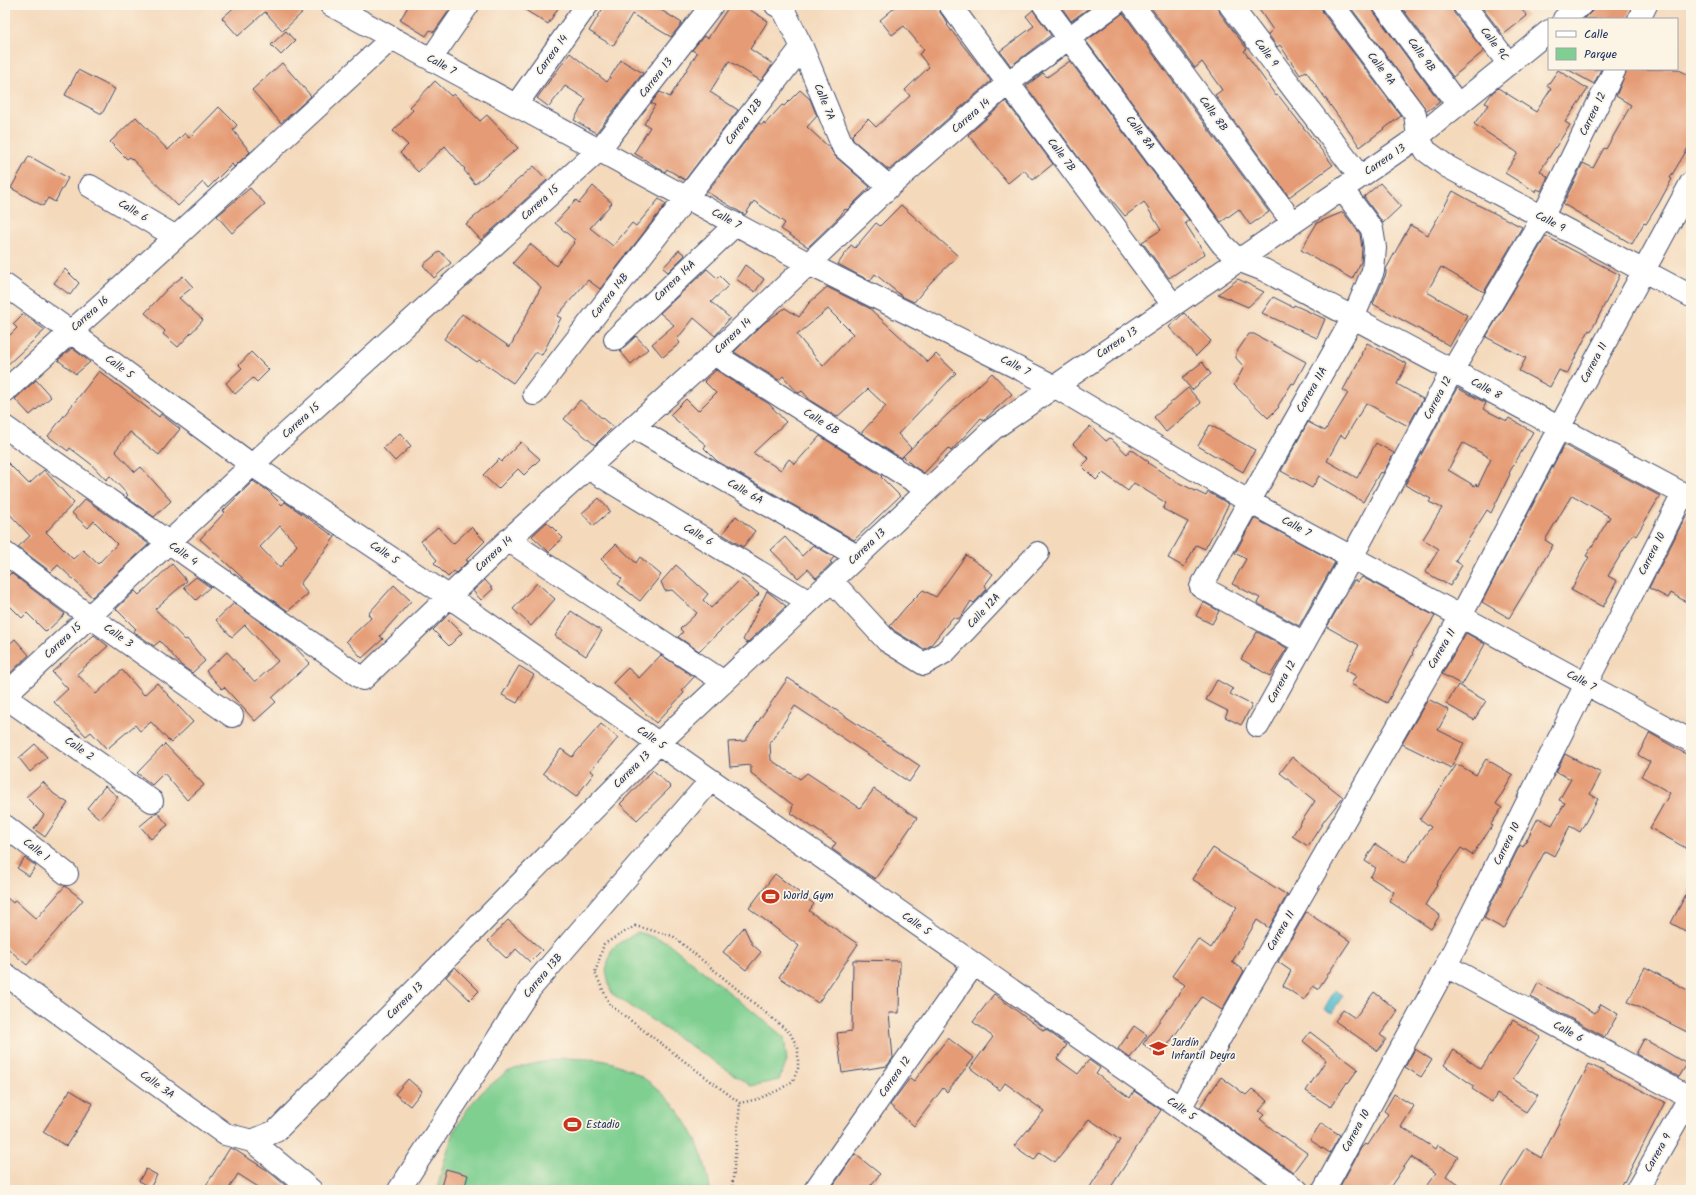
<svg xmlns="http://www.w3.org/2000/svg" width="1696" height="1195" font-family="Kalam,sans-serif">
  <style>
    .green { fill: #7ecf90; stroke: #4c7f77 }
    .water { fill: #53bdce; stroke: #377696 }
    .building { fill: #e59c76; fill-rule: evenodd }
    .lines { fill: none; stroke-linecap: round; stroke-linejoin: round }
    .minor-casing { stroke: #3c486c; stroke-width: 24 }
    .path { stroke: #3c486c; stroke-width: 2.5; stroke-dasharray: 1 3; stroke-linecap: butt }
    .minor { stroke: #fff; stroke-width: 22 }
    .labels { text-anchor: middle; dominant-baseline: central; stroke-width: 3.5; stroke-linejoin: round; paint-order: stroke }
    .street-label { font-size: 11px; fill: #1b2f5e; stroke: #fcf5e5 }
    .poi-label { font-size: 11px; fill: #1b2f5e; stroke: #fcf5e5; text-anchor: start }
  </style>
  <rect width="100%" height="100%" fill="#fcf5e5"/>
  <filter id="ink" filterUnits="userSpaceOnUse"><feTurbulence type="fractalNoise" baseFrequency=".025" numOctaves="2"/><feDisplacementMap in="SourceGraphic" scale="8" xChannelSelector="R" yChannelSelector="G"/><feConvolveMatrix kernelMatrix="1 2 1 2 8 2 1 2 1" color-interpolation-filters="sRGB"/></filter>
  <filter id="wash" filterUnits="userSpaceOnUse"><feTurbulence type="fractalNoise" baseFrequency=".012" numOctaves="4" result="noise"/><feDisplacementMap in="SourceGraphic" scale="16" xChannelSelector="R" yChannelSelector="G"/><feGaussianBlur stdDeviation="0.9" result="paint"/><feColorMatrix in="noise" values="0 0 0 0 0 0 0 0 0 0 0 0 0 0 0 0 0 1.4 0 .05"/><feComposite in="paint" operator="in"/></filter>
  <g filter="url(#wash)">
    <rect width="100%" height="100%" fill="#f4d9bb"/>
    <path class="green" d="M638,932L667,942L784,1037L787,1061L779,1080L751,1086L611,993L606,970L612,948Z
      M564,1058C580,1059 598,1058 613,1063C668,1082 703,1134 710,1190H437C447,1148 456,1111 493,1083C497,1080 502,1075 507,1072C525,1064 546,1062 564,1058Z"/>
    <path class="water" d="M1335,990L1343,995L1332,1013L1324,1009Z"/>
    <g id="blocks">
      <path class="building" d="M237,5H310L283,31L265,12L238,36L222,18Z
        M409,5H453L434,32L430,30L426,36L400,20Z
        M517,5H560L548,24Z
        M605,5H653L682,23L671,37L632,14L613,46L589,31Z
        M730,5H742L768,21L750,49L773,64L761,81L729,61L710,92L738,110L685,180L667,169L665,172L634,153L650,127L644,124L655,105L651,103L660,92L670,97L697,53L692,50L704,36L708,38Z
        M898,5H938L940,12L948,24L947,25L991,81L889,170L853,140L852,135L868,119L876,127L910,96L905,90L929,67L919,54L924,50L904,26L892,35L880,20Z
        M1060,5H1093L1071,21Z
        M1149,5H1218L1220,13L1247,49L1244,51L1276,96L1278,95L1333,165L1289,197L1215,95L1222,90L1202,62L1195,68Z
        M1256,5H1321L1323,13L1401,116L1360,147L1306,71L1300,75L1280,45L1277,47L1268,34L1273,30Z
        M1349,5H1372L1374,12L1440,102L1427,111Z
        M1400,5H1452L1454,13L1484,51L1453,77Z
        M1480,5H1518L1527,16L1503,35Z
        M1593,5H1632L1627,19H1584L1593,10Z
        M1033,10L1051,35L1011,66L1000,51L1034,26L1026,16Z
        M1123,13L1269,212L1250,225L1239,209L1221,222L1086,41Z
        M286,31L295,41L281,55L271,45Z
        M570,53L607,82L621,60L643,73L596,133L574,120L586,99L565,86L549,107L537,98Z
        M1070,61L1189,220L1185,223L1205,254L1169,278L1142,242L1161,230L1144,202L1125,216L1095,180L1026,86L1043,73L1047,77Z
        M282,63L311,96L281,123L252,90Z
        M1567,69H1601L1594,84Z
        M1627,69H1677L1691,76V143L1670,178L1672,179L1658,205L1646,224L1644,223L1632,244L1563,204L1583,163L1593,168L1604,148L1606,149L1631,105L1616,96Z
        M78,70L115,89L102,114L65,95Z
        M1558,70L1588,89L1565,122L1570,125L1540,171L1548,177L1541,191L1537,189L1536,192L1505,173L1518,153L1474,124L1488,105L1485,103L1492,93L1498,88L1536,112L1551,89L1547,86Z
        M435,81L451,96L454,94L480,121L487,115L518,148L475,184L464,170L465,169L445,146L418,172L400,153L408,145L393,131L413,110L410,107Z
        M800,90L810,99L817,116L807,127L830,148L835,156L870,187L847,210L845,209L840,216L808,247L781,229L785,223L754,201L745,215L707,192L759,123L762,125L764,122L765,124L782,105L784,106Z
        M1006,101L1053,164L1033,180L1024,170L1008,183L968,135Z
        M219,107L237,125L233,130L250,152L234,167L232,164L208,188L203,182L178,206L130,157L127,159L110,142L136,117L168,150L185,133L189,138Z
        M29,156L68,178L55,202L48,198L43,206L11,188Z
        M534,166L547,180L481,240L466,224Z
        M1380,183L1401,206L1383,223L1364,197Z
        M593,186L612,203L590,228L613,246L632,223L636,226L659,199L666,204L600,289L588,280L557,316L561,318L542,355L536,352L513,383L479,360L477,362L444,339L462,314L510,347L541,287L513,263L530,244L556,266L574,243L573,242L575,240L555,223L576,200L579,203Z
        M250,188L265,204L232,233L217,216Z
        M1453,191L1480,206L1522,227L1484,292L1441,267L1427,292L1467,315L1450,346L1373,304L1386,274V269L1410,225L1428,235Z
        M901,205L958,256L931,282L914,302L903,297L875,274L870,281L838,264L851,245L855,248L876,223L880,226Z
        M1343,212L1360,234L1362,248L1361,262L1352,279L1301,250L1317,223Z
        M1546,236L1620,275L1591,331L1589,330L1567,374L1559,370L1550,387L1519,371L1526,358L1486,337Z
        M679,250L685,255L668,272L663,268Z
        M440,251L451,263L434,278L423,265Z
        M745,265L764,279L755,292L736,279Z
        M65,269L79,283L70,295L54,283Z
        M707,269L717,278L720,276L729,285L711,302L730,318L715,336L694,318L677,339L680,343L663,357L652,344L674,325L660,313Z
        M183,276L193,287L179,298L203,320L178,347L163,334L165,331L145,313L167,289Z
        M1238,279L1264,292L1248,307L1218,294Z
        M827,287L869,308L928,362L936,354L956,373L898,434L911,448L901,458L861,433L886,406L868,389L837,417L811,401L802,391L799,393L797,392L783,376L779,380L734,352L764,323L785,308L799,317L809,303ZM828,309L853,334L823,366L797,335Z
        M1273,297L1293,307L1294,305L1325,319L1317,338L1262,313Z
        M1184,313L1211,341L1196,356L1169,327Z
        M23,314L45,330L5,367V340L17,328L13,324Z
        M1249,334H1254L1306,362L1294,384L1292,383L1278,406L1279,407L1268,418L1234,385L1244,367L1236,358V353Z
        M636,336L648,349L631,364L620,351Z
        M1367,343L1407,364L1397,384L1423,399L1408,426L1366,403L1345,438L1341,435L1327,461L1357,478L1376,443L1394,453L1383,473L1380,472L1363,502L1319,476L1312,488L1281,471L1308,422L1325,431L1348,393L1343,390L1362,355L1361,354Z
        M72,348L90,362L76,374L58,360Z
        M251,352L269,370L257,382L253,378L235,394L226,383L242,368L239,365Z
        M1202,362L1211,374L1192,390L1182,378Z
        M716,370L769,404L786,422L753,453L781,470L789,459L795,464L820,436L882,476L881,477L900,496L854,540L717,461L704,448L706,445L670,415L686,399L698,411L716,393L704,381Z
        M99,371L159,417L161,414L180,429L159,455L130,432L115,451L135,472L141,467L171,501L154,517L126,497L128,495L110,476L106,480L91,464L70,448L68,451L48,436Z
        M992,373L1012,394L984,420L981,418L951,451L948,448L924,473L913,466L903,456Z
        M36,380L51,397L30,415L15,399Z
        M1188,388L1201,403L1166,432L1154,417Z
        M1457,388L1486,403L1483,409L1507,421L1509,418L1533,432L1509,473L1510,474L1491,513L1487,510L1455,561L1462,565L1450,586L1425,572L1439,549L1423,539L1442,508L1429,502L1431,499L1405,485ZM1463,443L1487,456V457L1491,459L1478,486L1476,484L1475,486L1448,470Z
        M580,400L613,427L595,445L564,419Z
        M1210,425L1255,450L1243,472L1198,446Z
        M1090,426L1106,441L1110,438L1127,454L1131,449L1149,462L1148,463L1177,482L1206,496L1208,492L1229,504L1205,549L1196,545L1184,567L1168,558L1188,522L1163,509L1166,503L1134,483L1128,491L1103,473L1096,480L1082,466L1089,459L1073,444Z
        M400,433L411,446L395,461L383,448Z
        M521,442L540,459L524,475L518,469L498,489L483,475L499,459L501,462Z
        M1564,445L1660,496L1636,536L1633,534L1608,576L1617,581L1603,607L1571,590L1589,557L1586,556L1610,517L1572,495L1545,540L1553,545L1509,618L1482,602Z
        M5,460L29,484L44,470L74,503L46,532L73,559L83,550L98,564L117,544L94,521L88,528L72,513L85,499L149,544L92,597L58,565L51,572L18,547L30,536L5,509Z
        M253,481L267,490L282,505L285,502L335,537L300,584L308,594L288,611L247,582L200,539L225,512L223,511ZM280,526L297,545L280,568L260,547Z
        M599,498L610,511L593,526L582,513Z
        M1687,514L1691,516V605L1671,593L1668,598L1649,588Z
        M736,516L755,531L743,547L722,534Z
        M1254,518L1335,562L1299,626L1257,603L1260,598L1232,584L1246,559L1235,553Z
        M547,522L563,538L549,552L532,536Z
        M438,527L453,544L471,527L485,541L466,560L468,561L456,573L454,571L448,577L434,563L437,560L421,541Z
        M785,537L802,556L813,545L834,557L830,562L832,563L816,578L808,569L798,578L771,550Z
        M616,544L636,563L640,557L661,575L640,601L618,584L622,579L601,559Z
        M966,555L993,574L985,585L987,589L974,603L971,601L963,614L958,619L953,617L930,646L924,649L895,631L890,626L906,607L923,590L936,597Z
        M172,564L187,581L155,609L185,640L187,639L205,661L192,673L181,665L160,641L154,646L133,631L136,629L116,609L135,591L139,595Z
        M676,565L708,594L703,600L711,608L741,579L759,594L699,651L678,637L683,632L680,629L697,613L672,590L665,591L661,582Z
        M11,573L65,614L46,632L27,613L22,618L5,601V579Z
        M196,577L210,587L196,600L184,587Z
        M1362,577L1435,616L1412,653L1413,654L1387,703L1351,684L1356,676L1346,670L1359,645L1327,627L1354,580L1358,582Z
        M485,580L493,589L481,600L473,591Z
        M537,583L555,599L531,626L513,609Z
        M394,585L411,601L380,636L383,639L362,658L346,641L371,618L368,614Z
        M767,591L786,606L747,643L743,640Z
        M1203,602L1219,611L1212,624L1196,616Z
        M234,603L294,646L310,663L272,698L276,702L255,721L224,687L222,689L206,671L227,652L255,682L278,661L245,625L232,637L216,620Z
        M571,611L602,631L586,656L555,636Z
        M446,617L462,633L449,646L433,630Z
        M1257,632L1287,648L1270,676L1241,659Z
        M1466,633L1485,644L1462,685L1442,674Z
        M94,635L108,646L77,674L96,694L122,670L144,695L157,683L193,722L171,743L151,722L140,731L135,725L107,749L91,732L86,736L54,702L68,689L52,672Z
        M15,639L29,655L5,678V648Z
        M661,655L694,677L682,690L684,693L656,723L613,683L628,668L639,678Z
        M519,666L534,675L517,703L502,695Z
        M788,678L920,766L909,782L795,706L770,743L771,760L800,779L807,773L860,808L874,789L917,818L875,879L832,849L836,843L791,813L793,805L751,773V765L730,767L728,742L745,741Z
        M1217,680L1233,689L1230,694L1252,705L1241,725L1225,717L1228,711L1206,700Z
        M1458,685L1486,701L1474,720L1446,704Z
        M1428,699L1449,710L1438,730L1464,743L1451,768L1402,744Z
        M601,724L618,738L590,771L594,773L576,797L543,773L561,749L572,757Z
        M1650,733L1691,757V851L1650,828L1670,793L1641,776L1650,762L1638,755Z
        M35,744L47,757L30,772L19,758Z
        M165,744L204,785L187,800L164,773L152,785L137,773Z
        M1565,754L1601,773L1590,794L1598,799L1580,832L1570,826L1554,856L1545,851L1504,929L1484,918L1520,845L1523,847L1538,818L1552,825L1565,803L1559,800L1571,779L1556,772Z
        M1292,757L1343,797L1324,821L1308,846L1292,836L1315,801L1280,773Z
        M1486,759L1513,775L1496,804L1502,808L1491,824L1493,825L1472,855L1461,848L1436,884L1437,885L1425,905L1440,915L1431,929L1389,901L1394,892L1370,877L1376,868L1365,861L1375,844L1405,863L1431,827L1420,819L1457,764L1476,775Z
        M653,770L671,787L637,820L620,804Z
        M43,782L54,794L68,803L45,837L34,829L44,815L26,797Z
        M105,786L118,797L100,819L87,808Z
        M157,812L168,825L151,839L140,826Z
        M1213,848L1287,895L1269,928L1257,920L1232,962L1244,971L1222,1010L1202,997L1160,1056L1143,1044L1185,985L1172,976L1198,939L1211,948L1237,907L1192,879Z
        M25,858L36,866L29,876L17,868Z
        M775,874L814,904L809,911L858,944L818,1003L779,977L799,946L749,908Z
        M1691,885V934L1671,923Z
        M65,886L83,900L27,965L5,946V896L13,903L15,900L36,919Z
        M1306,912L1350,941L1318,989L1313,986L1304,1000L1283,986L1291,971L1278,962Z
        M508,920L542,950L530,962L516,949L507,959L488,941Z
        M744,927L752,944L761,952L746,970L723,952Z
        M853,960L900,961L899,1013H889L893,1058L887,1066L842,1073L837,1033L852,1031Z
        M455,967L479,991L470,1000L446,977Z
        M1645,967L1691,992V1034L1628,1002Z
        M1538,983L1595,1013L1601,1004L1618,1014L1605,1037L1531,997Z
        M1374,992L1398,1011L1380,1035L1386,1039L1378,1051L1335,1021L1343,1010L1355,1018Z
        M994,994L1044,1031L1045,1029L1067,1045L1057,1059L1078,1074L1089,1060L1100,1068L1096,1074L1130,1098L1134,1091L1161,1110L1109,1190H1088L1120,1140L1089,1119L1055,1162L1040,1152L1034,1160L1014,1146L1044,1111L1005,1083L1000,1090L970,1068L993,1037L973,1022Z
        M1513,1020L1540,1037L1513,1079L1538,1095L1526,1112L1497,1094L1492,1102L1472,1089L1474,1086L1444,1065L1454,1050L1481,1069Z
        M1134,1026L1147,1035L1130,1058L1118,1049Z
        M1310,1032L1358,1069L1348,1083L1347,1082L1331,1107L1306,1091L1326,1060L1303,1041Z
        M948,1038L974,1058L947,1092L943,1088L914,1126L890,1105L910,1078L914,1081Z
        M1644,1039L1687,1064L1679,1077L1636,1054Z
        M1415,1049L1432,1060L1421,1077L1405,1067Z
        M1589,1064L1665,1102L1624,1182L1623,1181L1618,1190H1499L1525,1148L1541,1158Z
        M1221,1077L1246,1095L1252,1089L1268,1101L1259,1111L1264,1115L1260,1119L1282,1137L1283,1136L1307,1153L1293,1172L1200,1107Z
        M408,1079L422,1091L410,1106L395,1094Z
        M70,1090L93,1104L66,1146L43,1132Z
        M1394,1094L1414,1106L1401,1127L1436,1149L1438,1145L1458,1157L1446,1176L1466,1190H1423L1436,1173L1411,1157L1388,1190H1338L1361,1148L1365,1144L1368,1145L1388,1114L1384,1111Z
        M1321,1123L1340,1135L1330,1153L1310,1140Z
        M230,1148L235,1150L267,1170L291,1190H263L238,1174L228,1190H203Z
        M855,1154L880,1174L867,1190H830Z
        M146,1169L157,1175L150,1188L139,1181Z
        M446,1169L468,1175L464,1190H440Z"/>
    </g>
  </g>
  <g filter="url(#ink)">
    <use href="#blocks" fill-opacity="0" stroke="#3c486c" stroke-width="1"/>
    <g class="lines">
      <defs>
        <path id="minor" d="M331,5L809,264L1054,386L1248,501L1691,741
          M776,5L783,9L802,47L843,147L889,187
          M950,5L1173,305
          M1044,5L1222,244L1238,260L1264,270L1691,498
          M1133,5L1293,223
          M1230,5L1360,177
          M1333,5L1415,114L1418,137L1426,151L1448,167L1691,296
          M1384,5L1458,105
          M1464,5L1509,64
          M1564,19L1581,5
          M1639,19L1646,5
          M431,59L468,5
          M516,105L587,5
          M90,186L176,237
          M5,285L71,332L252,465L448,596L1297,1190
          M615,339L736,224
          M714,354L928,490
          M5,391L176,237L392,38
          M534,394L687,197L802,47
          M5,427L363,679L508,540L714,354L889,187L1008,83L1114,5
          M633,427L857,556
          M588,468L809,602
          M508,540L724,682
          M5,553L89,616L232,716
          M832,581L887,641L924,664L945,652L1038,553
          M1304,643L1201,587L1353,318L1373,271L1375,248L1372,229L1342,189
          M5,695L252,465L599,150L712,5
          M5,697L152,801
          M1258,726L1352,557L1452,371L1542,218L1615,69
          M5,826L67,874
          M1446,966L1691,1098
          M5,974L225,1134L252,1141L311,1190
          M1180,1108L1461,616L1559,428L1691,183
          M252,1141L276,1131L659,743L993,429L1418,137L1549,31
          M399,1190L530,989L711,780
          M815,1190L974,964
          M1324,1190L1446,966L1586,684L1683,494
          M1637,1190L1691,1095"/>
      </defs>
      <use href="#minor" class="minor-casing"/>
      <path class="path" d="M635,926L673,936L790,1033L798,1048V1068L793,1081L779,1090L758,1099L740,1103L610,1005L595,973L604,944Z
        M732,1190L740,1103"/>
      <use href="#minor" class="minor"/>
    </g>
  </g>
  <defs>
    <symbol id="stadium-bare" viewBox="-9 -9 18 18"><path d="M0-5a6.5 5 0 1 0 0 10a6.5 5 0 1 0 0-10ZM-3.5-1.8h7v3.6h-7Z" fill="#c8321e" stroke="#fcf5e5" stroke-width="2.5" paint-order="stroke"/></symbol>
    <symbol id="school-bare" viewBox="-9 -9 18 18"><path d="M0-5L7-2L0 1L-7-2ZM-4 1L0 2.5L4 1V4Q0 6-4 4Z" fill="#c8321e" stroke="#fcf5e5" stroke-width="2.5" paint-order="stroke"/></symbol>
  </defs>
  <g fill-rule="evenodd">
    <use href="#stadium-bare" x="758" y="884" width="25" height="25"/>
    <use href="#school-bare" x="1146" y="1036" width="25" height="25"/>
    <use href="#stadium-bare" x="560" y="1112" width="25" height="25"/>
  </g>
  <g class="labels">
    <g class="street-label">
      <text transform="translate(1494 44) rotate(53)">Calle 9C</text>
      <text transform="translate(1266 53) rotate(53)">Calle 9</text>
      <text transform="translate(552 55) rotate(-54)">Carrera 14</text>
      <text transform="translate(1421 55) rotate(54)">Calle 9B</text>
      <text transform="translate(441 65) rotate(28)">Calle 7</text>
      <text transform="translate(1381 69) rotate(53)">Calle 9A</text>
      <text transform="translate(656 78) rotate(-52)">Carrera 13</text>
      <text transform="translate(824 102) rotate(68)">Calle 7A</text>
      <text transform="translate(1213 114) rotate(54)">Calle 8B</text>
      <text transform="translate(1593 114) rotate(-64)">Carrera 12</text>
      <text transform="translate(971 116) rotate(-41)">Carrera 14</text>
      <text transform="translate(744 122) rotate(-53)">Carrera 12B</text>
      <text transform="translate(1140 133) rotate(53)">Calle 8A</text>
      <text transform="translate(1061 155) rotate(53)">Calle 7B</text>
      <text transform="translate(1385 160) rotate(-34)">Carrera 13</text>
      <text transform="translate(540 203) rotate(-42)">Carrera 15</text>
      <text transform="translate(133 211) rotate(31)">Calle 6</text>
      <text transform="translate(726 219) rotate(28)">Calle 7</text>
      <text transform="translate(1550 222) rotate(28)">Calle 9</text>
      <text transform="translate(675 281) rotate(-44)">Carrera 14A</text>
      <text transform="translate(610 296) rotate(-52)">Carrera 14B</text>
      <text transform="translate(90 314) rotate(-42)">Carrera 16</text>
      <text transform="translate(733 336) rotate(-44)">Carrera 14</text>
      <text transform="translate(1117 343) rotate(-34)">Carrera 13</text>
      <text transform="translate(1594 363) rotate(-62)">Carrera 11</text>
      <text transform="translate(1015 366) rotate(27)">Calle 7</text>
      <text transform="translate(119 367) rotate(36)">Calle 5</text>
      <text transform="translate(1486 389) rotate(28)">Calle 8</text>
      <text transform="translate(1312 390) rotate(-60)">Carrera 11A</text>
      <text transform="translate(1438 398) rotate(-62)">Carrera 12</text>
      <text transform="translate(301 421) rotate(-42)">Carrera 15</text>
      <text transform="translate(821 422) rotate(32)">Calle 6B</text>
      <text transform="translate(745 492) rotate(30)">Calle 6A</text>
      <text transform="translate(1296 527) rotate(28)">Calle 7</text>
      <text transform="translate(698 535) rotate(31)">Calle 6</text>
      <text transform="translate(867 547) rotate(-43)">Carrera 13</text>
      <text transform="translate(384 553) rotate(34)">Calle 5</text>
      <text transform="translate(183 554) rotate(35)">Calle 4</text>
      <text transform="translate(494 554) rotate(-43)">Carrera 14</text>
      <text transform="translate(1652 554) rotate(-63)">Carrera 10</text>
      <text transform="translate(984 611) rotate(-47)">Calle 12A</text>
      <text transform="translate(118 636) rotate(35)">Calle 3</text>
      <text transform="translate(63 641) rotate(-43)">Carrera 15</text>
      <text transform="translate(1442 649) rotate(-60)">Carrera 11</text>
      <text transform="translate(1581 681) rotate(28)">Calle 7</text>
      <text transform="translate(1282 682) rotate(-61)">Carrera 12</text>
      <text transform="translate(651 738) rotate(35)">Calle 5</text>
      <text transform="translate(79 749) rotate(35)">Calle 2</text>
      <text transform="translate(632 770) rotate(-45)">Carrera 13</text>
      <text transform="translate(1507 844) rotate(-64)">Carrera 10</text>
      <text transform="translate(36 850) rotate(38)">Calle 1</text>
      <text transform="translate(916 924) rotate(35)">Calle 5</text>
      <text transform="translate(1281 931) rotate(-60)">Carrera 11</text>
      <text transform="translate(543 976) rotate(-50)">Carrera 13B</text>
      <text transform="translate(405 1001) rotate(-45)">Carrera 13</text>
      <text transform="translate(1568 1032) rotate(28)">Calle 6</text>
      <text transform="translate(895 1077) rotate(-55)">Carrera 12</text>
      <text transform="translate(157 1085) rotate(36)">Calle 3A</text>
      <text transform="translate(1181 1109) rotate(35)">Calle 5</text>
      <text transform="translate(1356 1131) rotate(-61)">Carrera 10</text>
      <text transform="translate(1658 1153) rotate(-60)">Carrera 9</text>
    </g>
    <g class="poi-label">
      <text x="783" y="896">World Gym</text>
      <text x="1171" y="1043">Jardín<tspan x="1171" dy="13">Infantil Deyra</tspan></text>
      <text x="586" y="1125">Estadio</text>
    </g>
  </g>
  <rect width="1696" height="1195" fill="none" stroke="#fcf5e5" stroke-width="20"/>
  <rect x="1548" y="18" width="130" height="52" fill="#fcf5e5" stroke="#a2a6af"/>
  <rect x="1556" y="31" width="20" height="6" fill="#ffffff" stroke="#a2a6af"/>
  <text x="1584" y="38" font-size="12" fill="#1b2f5e">Calle</text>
  <rect x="1556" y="48" width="20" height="12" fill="#7ecf90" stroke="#a2a6af"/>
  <text x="1584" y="58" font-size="12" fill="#1b2f5e">Parque</text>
</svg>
